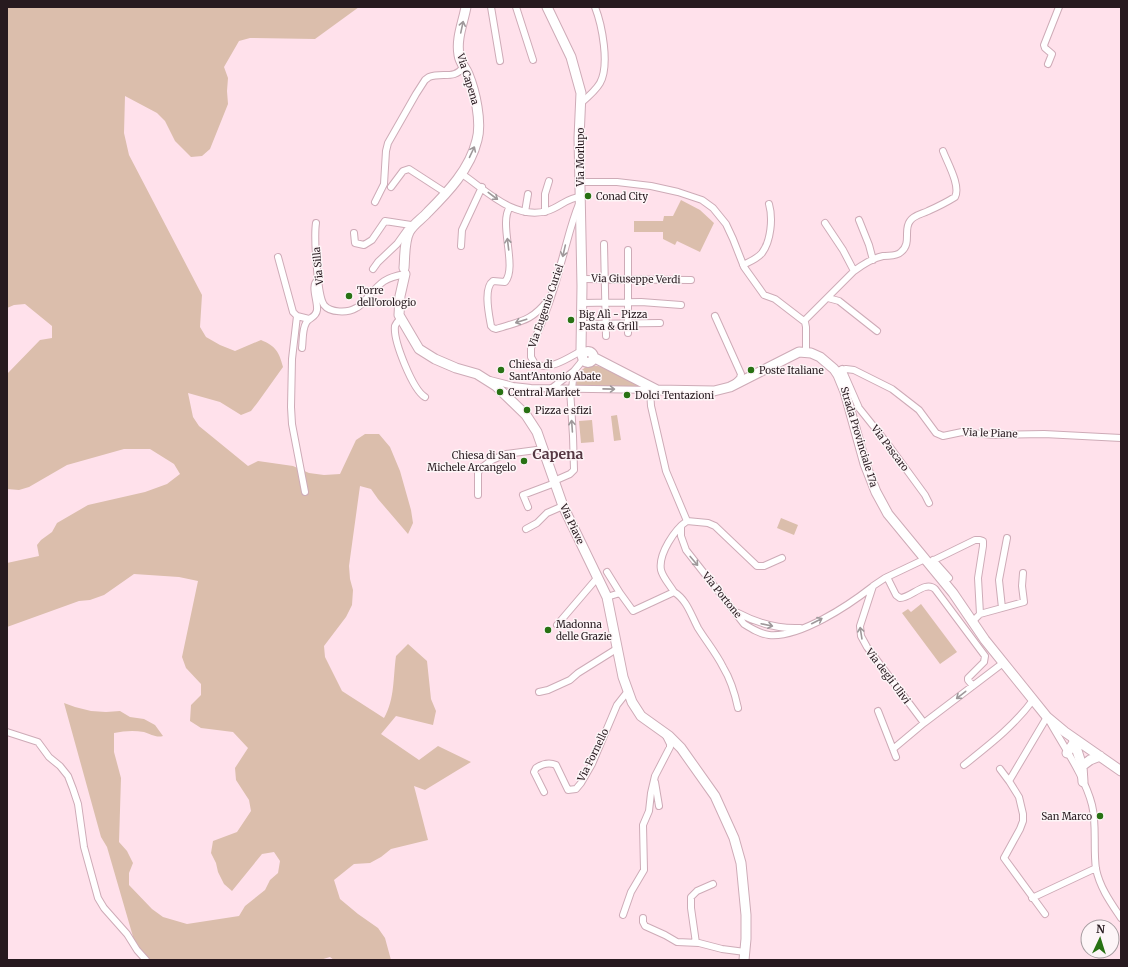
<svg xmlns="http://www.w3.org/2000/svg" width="1128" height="967" font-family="Merriweather,serif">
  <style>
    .green { fill: #dbbeac }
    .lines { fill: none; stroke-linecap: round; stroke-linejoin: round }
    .minor-casing { stroke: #ceabb7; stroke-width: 8 }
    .secondary-casing { stroke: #ceabb7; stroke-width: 11 }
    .minor { stroke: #fff; stroke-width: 6 }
    .secondary { stroke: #fff; stroke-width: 9 }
    .oneway { stroke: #9e989a }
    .poi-dot { fill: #287113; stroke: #fdf5f7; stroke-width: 1.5 }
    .labels { text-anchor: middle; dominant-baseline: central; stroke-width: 3; stroke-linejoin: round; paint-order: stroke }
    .street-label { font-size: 10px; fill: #271a1f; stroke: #fdf5f7 }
    .poi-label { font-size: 10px; fill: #271a1f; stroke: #fdf5f7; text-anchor: start }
    .district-label { font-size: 14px; font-weight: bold; fill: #553843; stroke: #fdf5f7 }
  </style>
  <rect width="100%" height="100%" fill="#ffe1eb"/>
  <path class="green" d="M7,7H359L315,39L250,38L239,41L224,67L228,78L227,91L228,104L210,149L202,156L191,157L175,141L165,121L157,113L125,96L124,133L129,155L202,295L200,327L206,337L220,345L235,351L261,340C276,346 279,352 283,367L258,402L251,411L241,415L220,402L188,393L193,417L199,426L248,466L258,461L293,466L309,473L324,475L340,474L356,440L365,434H379L390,447L400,471L411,510L413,523L408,534L378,499L371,489L360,486L349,566L350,579L353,590L352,605L346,617L324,646L325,657L342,691L384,718C395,699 393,677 396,656L408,644L427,661L431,699L436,711L433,725L396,716L381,734L419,760L438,746L471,762L425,790L414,786L428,840L391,849L381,857L370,863L354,864L334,880L340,899L358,914L378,928L385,938L391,960H334L330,957L320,960H149L143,956L136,947L107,847L101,837L64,703L75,707L91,711L106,712L120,711L130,717L144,719L155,725L163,736C156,738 151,734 144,732C133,730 124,731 114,733V752L121,778L119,842L127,851L133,863L129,873V885L152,909L163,917L187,924L239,916L245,906L265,890L270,880L278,873L280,861L274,852L262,854L232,891L224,884L218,872L216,863L211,853L213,841L237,832L251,811L249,800L236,780L235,768L248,748L233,732L201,728L190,721L191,705L201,695V684L186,668L182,657L198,581L179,577L134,574L104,595L90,600L79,601L7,627V563L39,556L37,545L41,540L52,532L57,523L88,505L145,492L167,484L180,474L174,464L150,449H124L67,465L29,487L19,490L7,489V374L40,340L52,338V326L25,304L14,305L7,308Z
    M681,200L700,210L714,223L700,252L677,241L675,245L663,239V232H634V221H663L664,216H673Z
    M592,365L603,367L638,385L637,387L576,386C577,375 581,367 592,365Z
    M617,415L621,440L614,441L611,416Z
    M592,420L594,442L581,443L579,421Z
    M781,518L798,525L794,535L777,528Z
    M921,604L957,652L940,664L902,613L908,609L911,612Z"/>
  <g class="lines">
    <defs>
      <path id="minor" d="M491,7L500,61
        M516,7L533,60
        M1048,64L1052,54L1045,48L1044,45L1059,7
        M581,103C588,97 596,90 600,83C610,65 602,25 595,7
        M462,174C487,191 514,220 547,211C559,208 568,197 580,197
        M580,182H617L651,186L678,192L702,200L713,208L726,224L733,239L744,267L764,295L775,299L805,322L806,327V352
        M391,187L403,171L409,169L446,193
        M375,202L384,184L386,151L388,143L416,94L425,80L429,77C442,72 455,80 463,67
        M579,204C571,223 567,243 561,263C554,292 543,321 531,348V357L535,364C550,371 568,358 581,351
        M510,207C498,223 518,267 505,282L493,281C483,288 489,315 491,326L493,328L496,329C520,321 531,322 548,300
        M525,212L528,194
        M545,212V194L549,181
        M859,220L869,245L873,260
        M316,223C314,236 317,295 324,305C330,313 348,313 356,308C361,306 364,301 367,298C381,282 384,278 405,274
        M354,233L355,243L364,245L372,240L385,221L411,225
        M604,244L606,336
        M461,246L462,230L482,187
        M628,250V333
        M278,257L293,312L297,316L309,319
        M743,265C749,262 757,259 762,253C771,241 773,218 769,204
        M373,269L378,262L397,244L407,230
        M854,271C862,265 873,258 883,256C889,255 896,257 901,252C912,243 903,230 910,221C914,215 922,214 928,211C937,207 947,202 955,197C961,186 947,162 943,151
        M581,279L691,280
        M828,298L839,301L877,331
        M582,303L641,302L681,305
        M297,316L292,359L291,407L292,424L305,492
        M715,316L741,374L740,378L736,382
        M400,319C398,321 396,323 395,326C393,341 413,390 425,397
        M804,321L854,271L843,250L825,223
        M582,324L660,323
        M302,348C303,341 302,330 306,323C309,317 316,318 317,310C318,301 310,285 318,280
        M842,369L859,408L887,443L925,495L929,503
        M836,371L846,369L854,370L892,389L919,410L936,433L943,436L962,432L994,435L1044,434L1121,438
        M490,380L513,386L531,388L654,390
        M552,388L574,371L583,360
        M572,389L574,371
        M650,390L651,406L666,471L687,521C675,529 658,554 661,570C663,578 670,585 674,592
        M554,481L570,474L574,470L573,436L570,389
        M478,495V473L480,469L492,460L506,454L544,449
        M528,507L523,495L555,483
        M687,521L708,523L715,526L757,566H764L782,558
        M681,526V536L686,550L744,624C752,629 760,634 769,635C800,638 849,605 872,587
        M526,529L537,523L547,513L563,506
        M925,559L885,578L873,586L860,626L861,636L867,647L924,723L1003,663
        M933,560L949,578
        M928,563L975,540H980L983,541V546L978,578L980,614
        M607,572L620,593
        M887,577L896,595L900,598C911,598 925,580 935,589L985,656L984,662L968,678V680L973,686
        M607,597L620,593L633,611L674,592C687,600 691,615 698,628C706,641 716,653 723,667C731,680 735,694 738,708
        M1002,608L999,580L1007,538
        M738,613C757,623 777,629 800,628
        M973,621L980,614L1024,602L1022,586L1023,573
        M557,625L598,577
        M539,692L548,690L570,680L578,673L618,648
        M878,711L896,757
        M1050,722C1064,747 1085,777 1092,805C1097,825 1093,848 1096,869C1100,888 1111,903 1121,918
        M7,732L38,742L49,757L60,766L68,776L73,789L78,804L84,847L98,898L104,908L127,934L137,950L146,960
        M893,749L924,723
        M964,765C989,745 1014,726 1033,700
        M1000,769L1009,781
        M655,782L659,806
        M544,792L534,772L536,768C542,764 549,762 556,765L568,790L576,789L581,783L592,764L617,705L628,691
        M1032,898L1096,868
        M1045,914L1004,858L1020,829L1023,821V814L1019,797L1009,781L1047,717
        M623,915L631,892L644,870L643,825L649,811L651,793L655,776L670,747V744L666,736
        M643,918V922L645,926L665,935L677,942L699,943L722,949L745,952
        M696,943L691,908V897L697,891L713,884"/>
      <path id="secondary" d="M547,7L571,57L581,93L579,138L582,286L581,349L582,356
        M404,268C405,257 404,242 409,232C413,224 422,219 428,212C448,192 470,169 477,140C482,122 475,91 468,74C465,67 460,63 459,55C456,39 463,23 466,7
        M405,274L400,296L399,315L419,349L435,359L456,368L477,374L496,386L526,415L537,432L563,506L607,597L623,677L632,702L641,716L669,736L681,748L715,796L734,838L741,863L746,915V939L744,960
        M582.5 357a5.5 5.5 0 1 1 11 0a5.5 5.5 0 1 1-11 0Z
        M593,357L657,390L714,391L730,387L799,352L811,353L820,357L834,369L838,375L845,392L865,464L876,492L888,514L953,593L985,640L1047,717L1065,732L1121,771
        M1073,738L1082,766
        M1067,753L1073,744L1079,742
        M1083,782L1082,766L1090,760L1100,756"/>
    </defs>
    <use href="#minor" class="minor-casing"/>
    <use href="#secondary" class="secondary-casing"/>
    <use href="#minor" class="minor"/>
    <use href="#secondary" class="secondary"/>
  </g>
  <defs><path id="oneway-shaft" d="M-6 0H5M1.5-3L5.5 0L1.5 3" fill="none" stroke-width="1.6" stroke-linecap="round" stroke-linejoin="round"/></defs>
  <g class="oneway">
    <use href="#oneway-shaft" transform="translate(462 27) rotate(-78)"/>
    <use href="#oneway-shaft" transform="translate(472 152) rotate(-65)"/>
    <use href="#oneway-shaft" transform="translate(493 196) rotate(37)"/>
    <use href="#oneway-shaft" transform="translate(508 244) rotate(-97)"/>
    <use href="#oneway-shaft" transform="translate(564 251) rotate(103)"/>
    <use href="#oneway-shaft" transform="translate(521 321) rotate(162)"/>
    <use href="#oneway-shaft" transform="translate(609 389) rotate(1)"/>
    <use href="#oneway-shaft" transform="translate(572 426) rotate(-94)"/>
    <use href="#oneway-shaft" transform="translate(694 561) rotate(50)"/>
    <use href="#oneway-shaft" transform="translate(817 621) rotate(-27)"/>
    <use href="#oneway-shaft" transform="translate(767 625) rotate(12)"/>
    <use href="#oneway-shaft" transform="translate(861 633) rotate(-99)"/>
    <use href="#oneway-shaft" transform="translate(961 695) rotate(142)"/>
  </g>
  <g class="poi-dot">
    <circle cx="588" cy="196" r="4"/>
    <circle cx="349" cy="296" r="4"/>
    <circle cx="571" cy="320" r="4"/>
    <circle cx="501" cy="370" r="4"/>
    <circle cx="751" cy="370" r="4"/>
    <circle cx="500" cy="392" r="4"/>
    <circle cx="627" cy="395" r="4"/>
    <circle cx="527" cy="410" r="4"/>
    <circle cx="524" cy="461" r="4"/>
    <circle cx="548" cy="630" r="4"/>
    <circle cx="1100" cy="816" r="4"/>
  </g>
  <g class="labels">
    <g class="street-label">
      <text transform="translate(468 79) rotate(73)">Via Capena</text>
      <text transform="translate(580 157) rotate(-90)">Via Morlupo</text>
      <text transform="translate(318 266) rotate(-95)">Via Silla</text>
      <text transform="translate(636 279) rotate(1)">Via Giuseppe Verdi</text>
      <text transform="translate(546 306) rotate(-71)">Via Eugenio Curiel</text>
      <text transform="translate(990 433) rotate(2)">Via le Piane</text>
      <text transform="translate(859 437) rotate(73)">Strada Provinciale 17a</text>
      <text transform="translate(890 448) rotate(53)">Via Pascaro</text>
      <text transform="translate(572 524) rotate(65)">Via Piave</text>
      <text transform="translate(722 595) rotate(51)">Via Portone</text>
      <text transform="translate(888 676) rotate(53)">Via degli Ulivi</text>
      <text transform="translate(593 755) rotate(-64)">Via Fornello</text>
    </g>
    <g class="poi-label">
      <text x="596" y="196">Conad City</text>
      <text x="357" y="290">Torre<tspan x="357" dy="12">dell'orologio</tspan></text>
      <text x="579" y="314">Big Alì - Pizza<tspan x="579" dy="12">Pasta &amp; Grill</tspan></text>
      <text x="509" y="364">Chiesa di<tspan x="509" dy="12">Sant'Antonio Abate</tspan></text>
      <text x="759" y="370">Poste Italiane</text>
      <text x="508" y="392">Central Market</text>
      <text x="635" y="395">Dolci Tentazioni</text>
      <text x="535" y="410">Pizza e sfizi</text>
      <text x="516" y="455" text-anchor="end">Chiesa di San<tspan x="516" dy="12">Michele Arcangelo</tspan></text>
      <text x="556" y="624">Madonna<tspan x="556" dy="12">delle Grazie</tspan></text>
      <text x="1092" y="816" text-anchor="end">San Marco</text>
    </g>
    <g class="district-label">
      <text x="558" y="454">Capena</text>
    </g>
  </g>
  <rect width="1128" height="967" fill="none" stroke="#271a1f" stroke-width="16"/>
  <g transform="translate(1100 939) rotate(4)"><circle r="19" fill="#fdf5f7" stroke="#a79da1"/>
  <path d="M0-3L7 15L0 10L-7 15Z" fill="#287113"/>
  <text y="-6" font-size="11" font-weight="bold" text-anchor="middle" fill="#271a1f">N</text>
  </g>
</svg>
